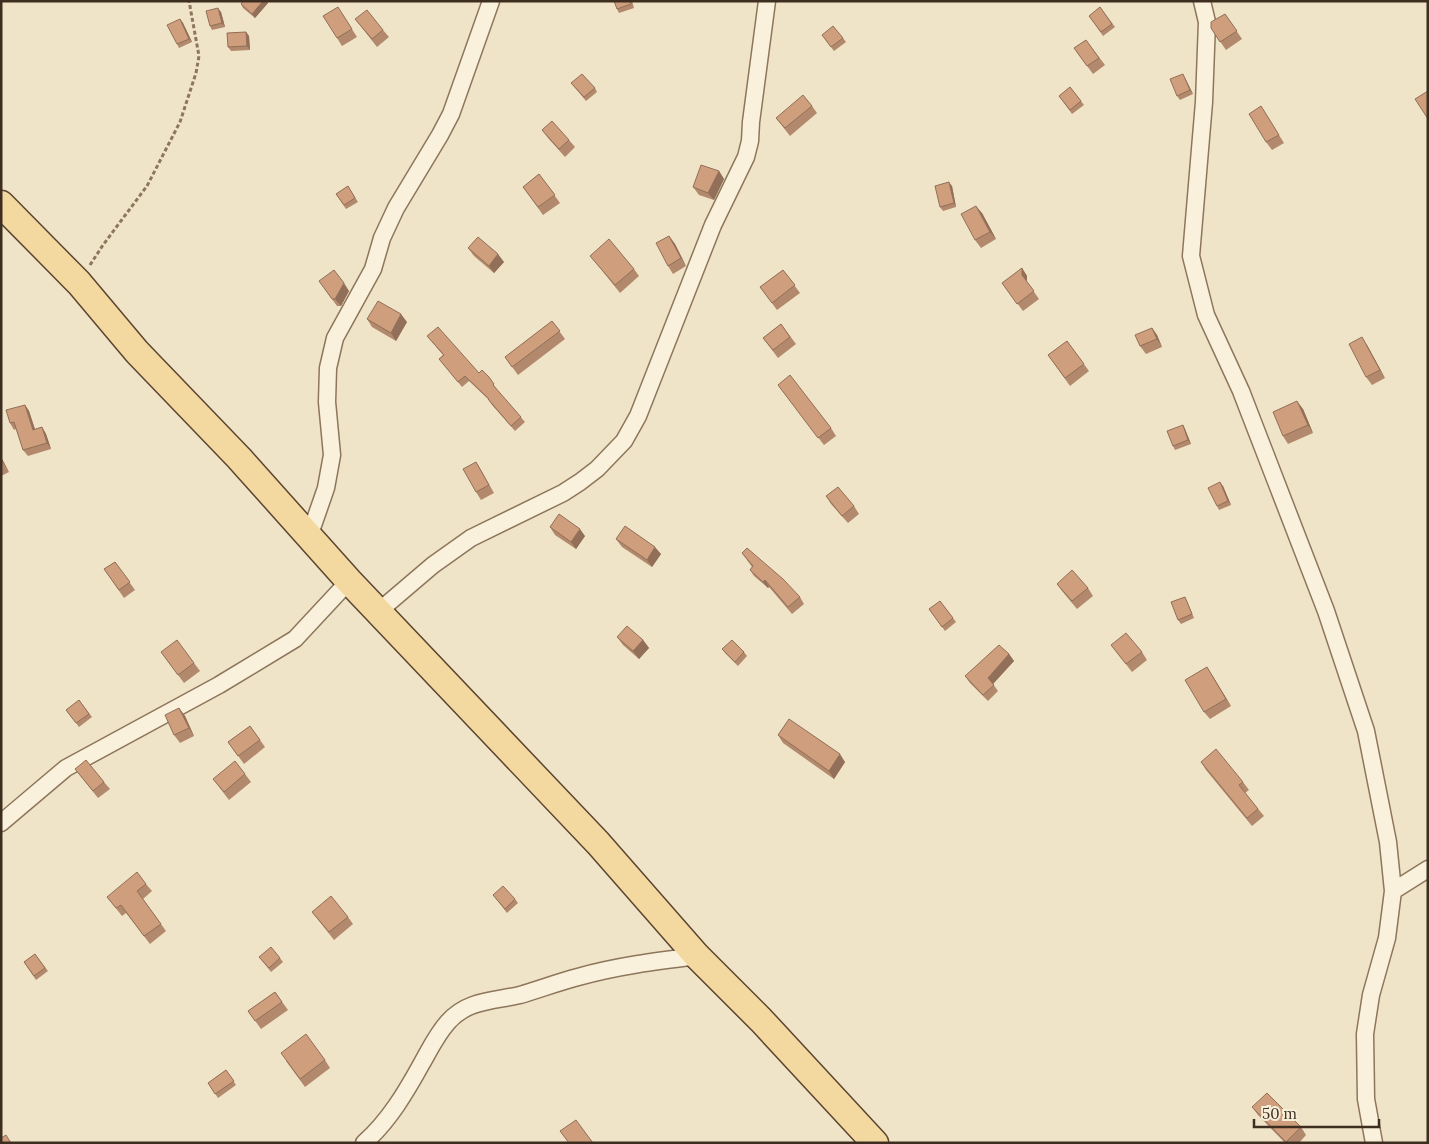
<svg xmlns="http://www.w3.org/2000/svg" width="1429" height="1144" font-family="Lora,serif">
  <style>
    .lines { fill: none; stroke-linecap: round; stroke-linejoin: round }
    .minor-casing { stroke: #8d765c; stroke-width: 19 }
    .primary-casing { stroke: #5b4430; stroke-width: 29 }
    .path { stroke: #8d765c; stroke-width: 3; stroke-dasharray: 4 2.5; stroke-linecap: butt }
    .minor { stroke: #faf1dc; stroke-width: 16 }
    .primary { stroke: #f3d9a0; stroke-width: 26 }
    .wall { fill: #b2896c }
    .shaded-wall { fill: #916f58 }
    .building { fill: #cf9f7d; stroke: #916f58 }
  </style>
  <rect width="100%" height="100%" fill="#f0e4c8"/>
  <g class="lines">
    <defs>
      <path id="minor" d="M1202,1L1207,22L1204,102L1191,256L1206,315L1241,391L1326,611L1366,731L1388,842L1393,891L1387,938L1371,995L1365,1034L1366,1099L1374,1143
        M309,537L326,488L332,455L327,402L328,368L335,338L373,269L382,238L396,208L440,135L451,114L491,1
        M379,611L433,565L471,538L563,493L580,482L597,469L624,441L638,416L713,225L746,157L750,141L751,122L767,1
        M1,823L66,768L219,685L295,639L349,581
        M1393,891L1428,869
        M364,1143C389,1121 406,1092 422,1063C430,1049 437,1034 448,1022C467,1000 494,1001 520,995C540,989 559,982 578,977C617,966 657,961 697,956"/>
      <path id="primary" d="M1,204L79,283L137,352L239,458L349,581L598,843L697,956L761,1020L875,1143"/>
    </defs>
    <use href="#minor" class="minor-casing"/>
    <use href="#primary" class="primary-casing"/>
    <path class="path" d="M90,265L103,245L147,186L180,122L196,73L199,56L189,1"/>
    <use href="#minor" class="minor"/>
    <use href="#primary" class="primary"/>
  </g>
  <path class="wall" d="M243,1H266L268,3L255,18L243,8L241,4Z
    M614,1H632L634,8L619,13L617,9Z
    M1100,7L1115,27L1103,36L1089,16Z
    M221,12L225,27L212,30L210,26Z
    M1225,14L1242,39L1226,50L1211,28Z
    M343,15L357,37L342,46L337,38Z
    M180,19L183,23L192,42L179,48L177,44Z
    M355,19L383,30L389,37L377,47Z
    M246,32L249,36L250,50L231,51L228,47Z
    M843,38L846,42L834,51L825,39Z
    M1086,40L1105,65L1093,74L1074,48Z
    M1185,78L1193,94L1180,100L1177,96Z
    M571,83L595,88L597,92L586,101Z
    M1070,87L1084,105L1072,114L1059,96Z
    M812,106L817,113L790,136L776,118Z
    M1261,106L1284,143L1272,150L1266,142Z
    M542,130L569,140L575,147L565,157L548,138Z
    M719,171L724,179L714,200L699,195L693,187Z
    M539,174L560,203L543,215L523,187Z
    M348,186L358,202L346,209L336,194Z
    M952,186L956,207L943,211L940,207Z
    M982,213L996,239L981,248L975,240Z
    M669,236L675,244L686,266L673,274L668,266Z
    M468,248L504,262L494,273L474,256Z
    M590,256L634,269L639,276L620,293L596,263Z
    M1022,268L1027,276V282L1039,299L1023,311L1002,283Z
    M783,270L800,293L777,310L760,287Z
    M319,281L349,291L341,306H337Z
    M367,319L407,322L396,341L372,327Z
    M552,321L565,339L518,375L505,357Z
    M781,324L796,344L778,358L763,338Z
    M1152,328L1157,335L1162,347L1146,354L1140,346Z
    M427,336L479,373L489,377L497,390L525,422L515,431L492,405L488,399L469,381L462,387L439,359L443,355Z
    M1067,341L1089,371L1070,386L1048,355Z
    M1367,345L1385,378L1372,385L1366,377Z
    M778,385L831,428L836,436L824,445Z
    M25,405L29,411L35,429L42,427L46,434L51,449L28,456L23,450L16,429L14,430L10,423Z
    M1303,409L1313,433L1288,444L1283,436Z
    M1183,425L1185,429L1191,444L1175,450L1173,446Z
    M1,457L9,472L1,476Z
    M476,462L481,470L494,493L481,500L476,492Z
    M1223,486L1231,505L1219,510L1217,506Z
    M826,496L854,506L859,514L848,523L831,504Z
    M550,527L585,536L576,549L555,535Z
    M616,539L661,554L652,567L622,547Z
    M742,553L800,597L804,604L792,614L769,587L768,588L754,576L750,570L752,567Z
    M115,562L135,590L124,598L104,569Z
    M1057,584L1088,588L1093,596L1077,609L1062,591Z
    M940,601L956,622L945,631L929,609Z
    M1187,601L1194,618L1181,624L1178,620Z
    M617,637L643,640L649,648L639,659L623,645Z
    M1111,645L1142,652L1147,660L1132,672Z
    M722,649L744,652L747,656L738,666L725,653Z
    M161,652L194,663L200,671L184,683Z
    M1009,654L1014,661L993,684L998,691L988,701L970,683L965,676Z
    M1212,675L1231,706L1210,719L1204,712Z
    M79,700L92,717L79,727L66,710Z
    M179,708L185,716L194,736L180,743L174,735Z
    M250,726L265,747L244,764L228,742Z
    M778,735L845,762L834,779L783,743Z
    M1201,762L1243,782L1249,790L1245,793L1264,816L1252,826L1206,770Z
    M75,769L104,782L110,789L98,798Z
    M245,774L251,782L229,800L213,779Z
    M146,884L152,891L143,899L166,931L150,944L126,913L122,916L107,897Z
    M493,895L515,899L518,903L507,913Z
    M312,912L348,917L353,924L334,940Z
    M35,954L48,971L36,980L24,962Z
    M259,957L280,958L283,962L271,972Z
    M275,992L288,1010L261,1029L248,1011Z
    M325,1060L330,1068L305,1087L286,1061Z
    M226,1070L236,1085L218,1098L208,1083Z
    M1252,1107L1301,1127L1306,1135L1299,1143H1285L1258,1115Z"/>
  <path class="shaded-wall" d="M263,1H266L268,3L255,18L252,14Z
    M218,8L221,12L225,27L222,23Z
    M180,19L183,23L192,42L189,39Z
    M246,32L249,36L250,50L247,46Z
    M1183,74L1193,94L1190,90Z
    M719,171L724,179L714,200L708,193Z
    M949,182L952,186L956,207L954,203Z
    M976,206L982,213L996,239L990,232Z
    M669,236L675,244L686,266L681,258Z
    M498,254L504,262L494,273L489,266Z
    M1022,268L1027,276V282L1022,275Z
    M344,283L349,291L341,306L335,299Z
    M401,314L407,322L396,341L391,333Z
    M1152,328L1157,335L1162,347L1157,339Z
    M1362,337L1367,345L1385,378L1380,370Z
    M1297,401L1303,409L1313,433L1308,425Z
    M25,405L29,411L37,436L33,430Z
    M1183,425L1185,429L1191,444L1188,440Z
    M42,427L46,434L51,449L47,443Z
    M1,457L9,472L4,464L1,460Z
    M1220,482L1223,486L1231,505L1228,501Z
    M580,529L585,536L576,549L571,542Z
    M655,547L661,554L652,567L647,560Z
    M765,580L769,587L768,588L763,582Z
    M643,640L649,648L639,659L633,651Z
    M1009,654L1014,661L992,685L988,678Z
    M1207,667L1212,675L1231,706L1226,699Z
    M179,708L185,716L194,736L189,728Z
    M840,754L845,762L834,779L829,771Z"/>
  <path class="building" d="M243,1H263L252,14L241,4Z
    M614,1H630L631,4L617,9Z
    M338,7L352,29L337,38L323,16Z
    M1100,7L1112,24L1101,32L1089,16Z
    M218,8L222,23L210,26L206,11Z
    M367,10L383,30L372,39L355,19Z
    M1225,14L1237,31L1220,42L1211,28V22Z
    M180,19L189,39L177,44L167,25Z
    M833,26L843,38L831,47L822,35Z
    M246,32L247,46L228,47L227,33Z
    M1086,40L1099,58L1087,66L1074,48Z
    M582,74L595,88L584,97L571,83Z
    M1183,74L1190,90L1177,96L1170,79Z
    M1070,87L1081,101L1070,110L1059,96Z
    M1428,91V119L1415,99Z
    M803,95L812,106L785,128L776,118Z
    M1261,106L1279,135L1266,142L1249,114Z
    M552,121L569,140L559,149L542,130Z
    M701,165L719,171L708,193L693,187Z
    M539,174L555,195L538,207L523,187Z
    M949,182L954,203L940,207L935,186Z
    M348,186L355,198L344,205L336,194Z
    M976,206L990,232L975,240L961,214Z
    M669,236L681,258L668,266L656,243Z
    M478,237L498,254L489,266L468,248Z
    M609,239L634,269L615,285L590,256Z
    M1022,268V275L1034,291L1017,304L1002,283Z
    M334,270L344,283L335,299H332L319,281Z
    M783,270L795,285L772,303L760,287Z
    M378,301L401,314L391,333L367,319Z
    M552,321L560,331L512,367L505,357Z
    M781,324L790,337L773,350L763,338Z
    M438,327L479,373L482,370L489,377L494,384L493,385L521,417L511,426L488,399H489L465,376L458,382L439,359L444,355L427,336Z
    M1152,328L1157,339L1140,346L1135,335Z
    M1362,337L1380,370L1366,377L1349,344Z
    M1067,341L1084,364L1065,378L1048,355Z
    M790,375L831,428L818,438L778,385Z
    M1297,401L1308,425L1283,436L1273,412Z
    M25,405L33,430L42,427L47,443L23,450L14,422L10,423L6,410Z
    M1183,425L1188,440L1173,446L1167,431Z
    M476,462L489,485L476,492L463,469Z
    M1220,482L1228,501L1217,506L1208,488Z
    M838,487L854,506L842,516L826,496Z
    M559,514L580,529L571,542L550,527Z
    M625,526L655,547L647,560L616,539Z
    M747,548L783,579L800,597L788,607L765,580L763,582L750,570L753,566L742,553Z
    M115,562L130,582L119,590L104,569Z
    M1072,570L1088,588L1072,601L1057,584Z
    M1185,597L1192,614L1178,620L1171,602Z
    M940,601L953,618L942,627L929,609Z
    M627,626L643,640L633,651L617,637Z
    M1126,633L1142,652L1126,664L1111,645Z
    M177,640L194,663L178,675L161,652Z
    M732,640L744,652L735,662L722,649Z
    M999,645L1009,654L988,678L994,685L983,695L965,676Z
    M1207,667L1226,699L1204,712L1185,680Z
    M79,700L89,714L76,723L66,710Z
    M179,708L189,728L174,735L165,715Z
    M789,719L840,754L829,771L778,735Z
    M250,726L260,740L238,756L228,742Z
    M1216,749L1243,782L1239,785L1258,809L1247,818L1201,762Z
    M86,760L104,782L93,791L75,769Z
    M235,761L245,774L224,792L213,779Z
    M137,872L146,884L137,891L161,924L144,936L121,905L116,908L107,897Z
    M503,886L515,899L505,909L493,895Z
    M331,896L348,917L329,932L312,912Z
    M271,947L280,958L269,968L259,957Z
    M35,954L45,968L34,976L24,962Z
    M275,992L282,1002L255,1021L248,1011Z
    M306,1034L325,1060L300,1079L281,1053Z
    M226,1070L234,1081L215,1094L208,1083Z
    M1267,1093L1301,1127L1286,1142L1252,1107Z
    M576,1120L593,1143H569L560,1131Z
    M6,1135L11,1143H1V1138Z"/>
  <rect width="1429" height="1144" fill="none" stroke="#3d2e20" stroke-width="5"/>
  <path d="M1254 1119v8h125v-8" fill="none" stroke="#3d2e20" stroke-width="2.5"/>
  <text x="1262" y="1119" font-size="15" fill="#3d2e20" stroke="#f7eed8" stroke-width="4" paint-order="stroke">50 m</text>
</svg>
